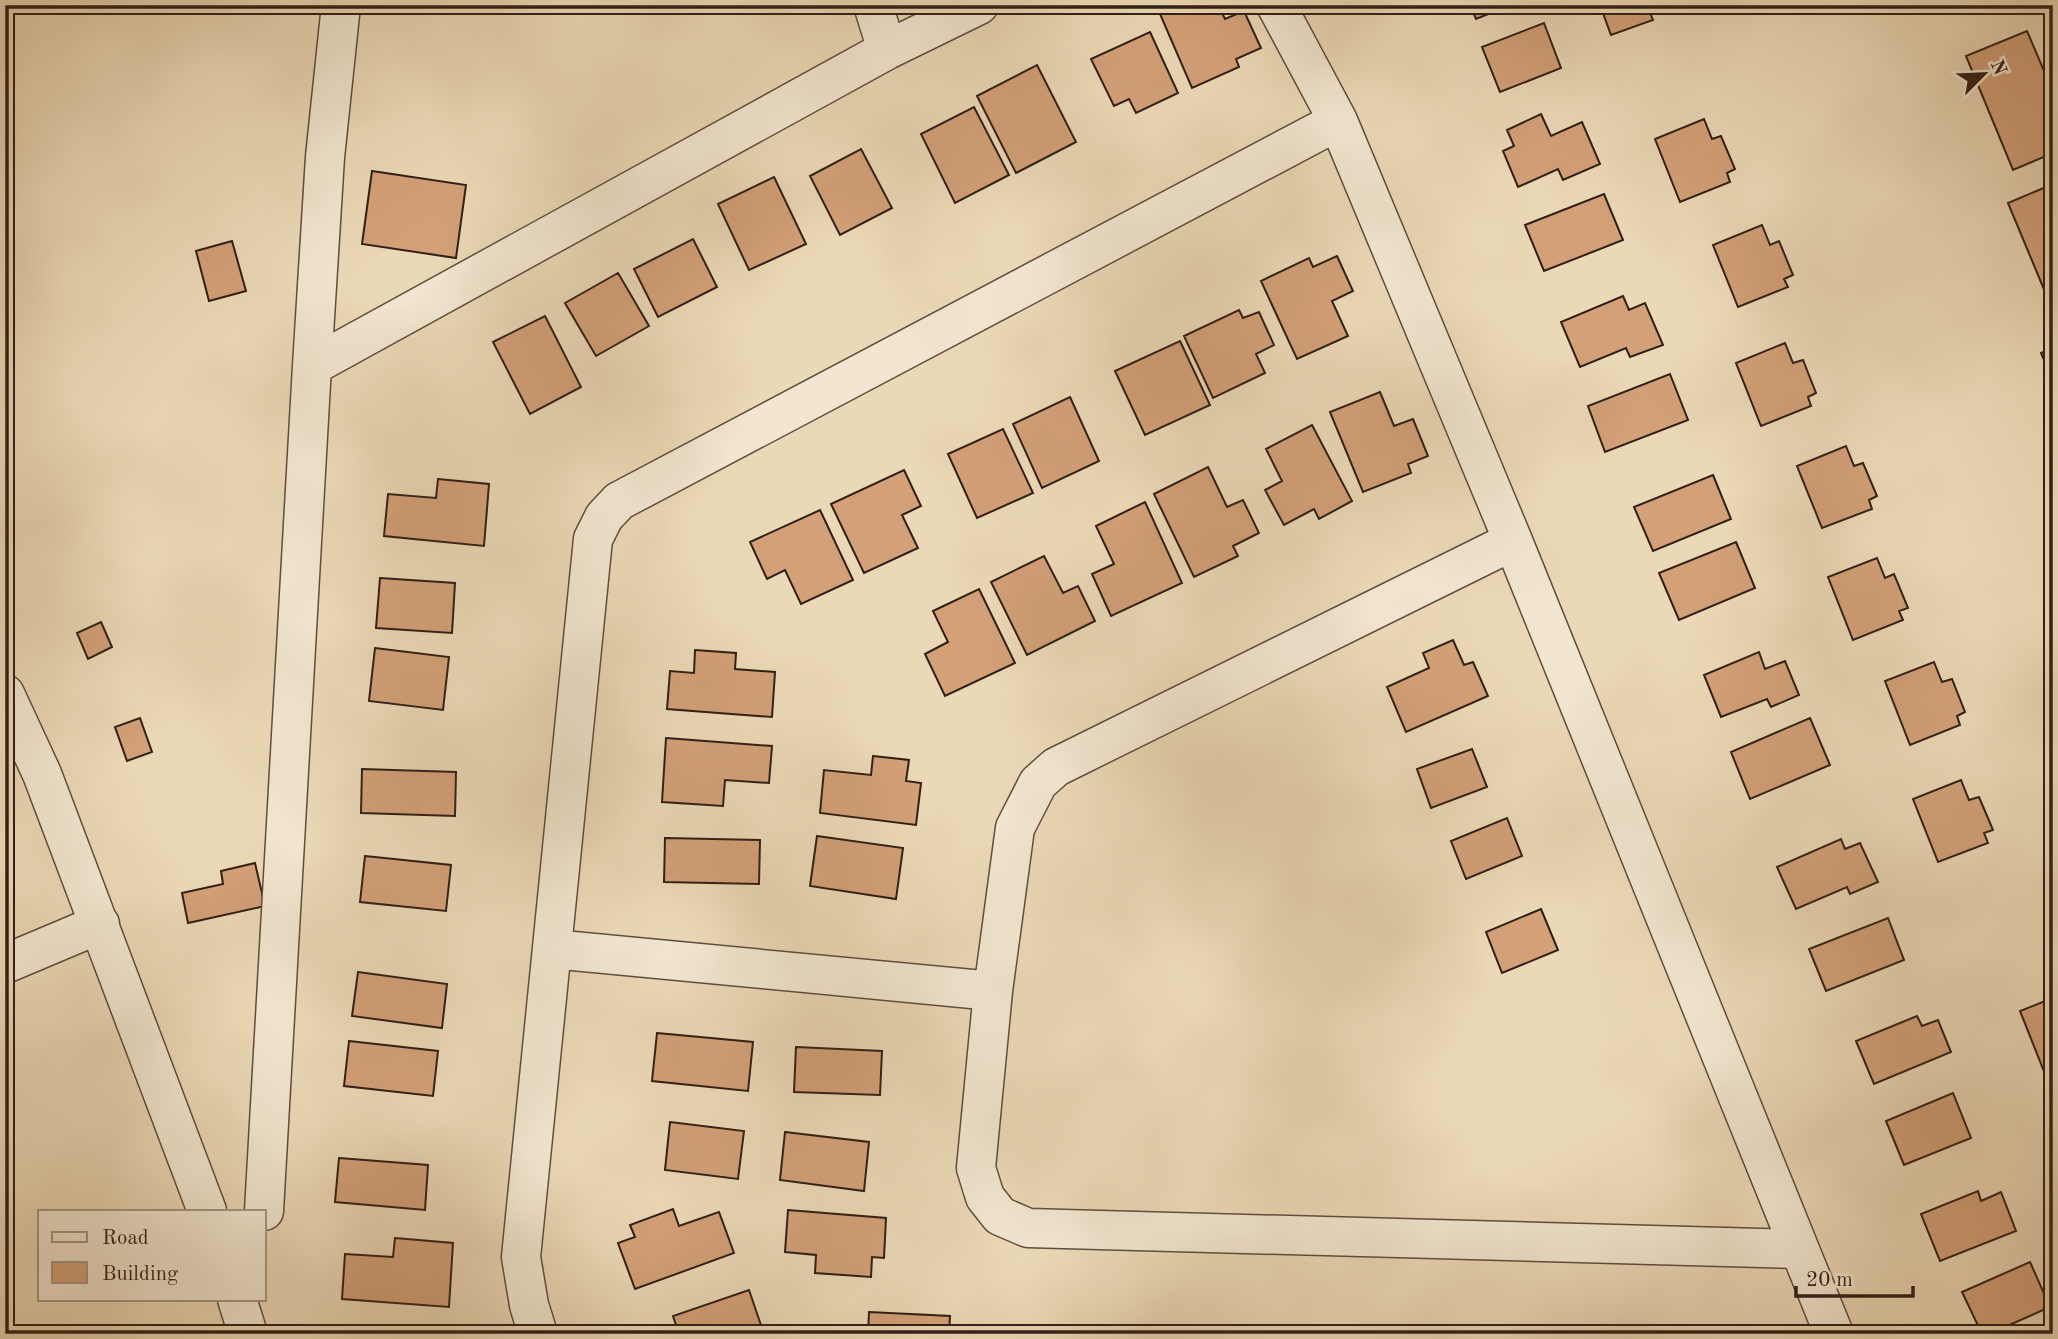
<svg xmlns="http://www.w3.org/2000/svg" width="2058" height="1339" font-family="'Old Standard TT',serif">
  <style>
    .building { fill: #d3a078; stroke: #301f16; stroke-width: 2 }
    .lines { fill: none; stroke-linecap: round; stroke-linejoin: round }
    .minor-casing { stroke: #5f4d3e; stroke-width: 41 }
    .minor { stroke: #f2e6d0; stroke-width: 38 }
  </style>
  <rect width="100%" height="100%" fill="#ebd8b6"/>
  <filter id="stains"><feTurbulence type="fractalNoise" baseFrequency=".00286" numOctaves="4"/><feColorMatrix values="0 0 0 0 .2 0 0 0 0 .09 0 0 0 0 .02 0 0 0 .5 -.17"/></filter>
  <radialGradient id="worn" r=".72"><stop offset=".6" stop-color="#630" stop-opacity="0"/><stop offset="1" stop-color="#630" stop-opacity=".3"/></radialGradient>
  <path class="building" d="M1161,5H1218L1225,19L1244,11L1261,48L1236,59L1239,67L1192,88L1157,7Z
    M1470,5H1511L1476,19Z
    M1600,5H1647L1653,20L1611,35Z
    M1544,23L1561,68L1500,92L1482,47Z
    M2027,31L2053,92V153L2013,170L1966,56Z
    M1150,32L1178,93L1136,113L1129,99L1114,106L1091,59Z
    M1037,65L1076,142L1016,173L977,96Z
    M974,107L1009,175L955,203L921,134Z
    M1541,114L1551,136L1582,122L1600,164L1563,180L1558,169L1518,187L1503,151L1514,146L1507,130Z
    M1704,119L1712,139L1721,136L1735,169L1727,173L1730,182L1680,202L1655,139Z
    M861,149L892,208L840,235L810,176Z
    M372,171L466,185L456,258L362,244Z
    M774,177L806,244L749,270L718,204Z
    M2053,184V311L2008,203Z
    M1604,194L1623,240L1544,271L1525,225Z
    M1762,225L1770,245L1779,241L1793,275L1784,279L1788,287L1738,307L1713,245Z
    M693,239L717,287L658,317L634,269Z
    M232,241L246,291L209,301L196,251Z
    M1337,256L1353,291L1332,301L1348,336L1297,359L1261,281L1309,258L1313,267Z
    M618,273L649,326L596,356L565,303Z
    M1623,296L1629,310L1645,303L1663,345L1630,357L1626,348L1580,367L1561,322Z
    M1239,310L1243,318L1259,312L1274,345L1256,354L1265,373L1213,398L1184,336Z
    M545,316L581,387L530,414L493,342Z
    M1180,341L1210,405L1145,435L1115,371Z
    M1785,343L1793,363L1803,360L1816,393L1808,397L1811,406L1761,426L1736,363Z
    M2053,348V380L2041,353Z
    M1670,374L1688,420L1605,452L1588,406Z
    M1380,392L1394,426L1413,419L1428,456L1408,464L1411,473L1363,492L1330,412Z
    M1070,397L1099,461L1042,488L1013,424Z
    M1312,425L1352,501L1319,519L1314,509L1284,525L1265,490L1282,481L1266,449Z
    M1003,429L1033,493L977,518L948,454Z
    M1846,446L1854,466L1863,463L1877,496L1869,500L1872,509L1822,528L1797,466Z
    M1208,467L1227,507L1243,500L1259,533L1233,546L1238,556L1194,577L1154,494Z
    M904,470L921,506L902,515L918,548L864,573L831,504Z
    M1713,475L1731,519L1653,551L1634,507Z
    M438,479L489,484L484,546L384,536L388,494L436,498Z
    M1145,502L1182,583L1111,616L1092,574L1114,564L1096,526Z
    M820,510L853,580L801,604L785,570L767,579L750,542Z
    M1736,542L1755,588L1679,620L1659,573Z
    M1044,556L1063,593L1078,586L1095,621L1027,655L991,582Z
    M1877,558L1885,578L1894,574L1908,608L1899,611L1903,620L1853,640L1828,577Z
    M380,578L455,583L452,633L376,628Z
    M979,589L1015,663L945,696L925,654L948,642L933,611Z
    M101,622L112,647L88,659L77,633Z
    M1453,640L1464,665L1473,662L1488,696L1406,732L1387,687L1429,668L1423,653Z
    M375,648L449,657L443,710L369,701Z
    M695,650L736,653L735,669L775,672L772,717L667,709L670,671L694,673Z
    M1759,652L1765,669L1785,661L1799,695L1771,707L1767,699L1721,717L1704,675Z
    M1934,662L1942,682L1952,679L1965,712L1957,716L1960,725L1910,745L1885,681Z
    M140,718L152,752L127,761L115,727Z
    M1810,718L1830,765L1750,799L1731,752Z
    M666,738L772,746L769,783L725,780L723,806L662,802Z
    M1472,749L1487,787L1431,808L1417,769Z
    M873,756L909,760L906,781L921,783L916,825L820,813L824,770L871,775Z
    M362,769L456,772L455,816L361,813Z
    M1961,780L1969,800L1979,797L1993,830L1984,833L1988,843L1938,862L1913,799Z
    M1507,818L1522,856L1466,879L1451,841Z
    M817,836L903,848L896,899L810,886Z
    M665,838L760,840L759,884L664,882Z
    M1841,839L1845,849L1860,843L1878,882L1850,894L1847,887L1796,909L1777,867Z
    M365,856L451,865L446,911L360,902Z
    M255,863L265,906L188,923L182,893L223,884L221,871Z
    M1541,909L1558,950L1502,973L1486,932Z
    M1888,918L1904,960L1826,991L1809,949Z
    M358,972L447,984L442,1028L352,1016Z
    M2053,998V1071L2045,1074L2020,1011Z
    M1917,1016L1922,1026L1938,1020L1951,1052L1874,1084L1856,1041Z
    M657,1033L753,1042L748,1091L652,1081Z
    M349,1041L438,1051L433,1096L344,1086Z
    M796,1047L882,1051L880,1095L794,1092Z
    M1953,1093L1971,1138L1904,1165L1886,1121Z
    M670,1122L744,1131L738,1179L665,1170Z
    M785,1132L869,1142L864,1191L780,1180Z
    M339,1158L428,1165L425,1210L335,1202Z
    M1978,1191L1981,1201L2001,1192L2016,1231L1940,1261L1921,1214Z
    M673,1209L679,1226L719,1212L734,1253L635,1289L618,1243L635,1237L630,1225Z
    M788,1210L886,1218L884,1258L872,1257L871,1277L815,1273L816,1255L785,1252Z
    M395,1238L453,1243L449,1307L342,1299L345,1254L393,1257Z
    M2030,1262L2050,1307L1989,1334H1982L1962,1292Z
    M749,1290L764,1334H679L673,1316Z
    M869,1312L950,1316L949,1334H868Z
    M36,1327L38,1334H8L7,1331Z"/>
  <g class="lines">
    <defs>
      <path id="minor" d="M873,5L887,50
        M1276,5L1338,121L1513,541L1834,1334
        M312,366L325,157L341,5
        M1513,541L1056,767L1038,783L1015,828L993,991L976,1168L985,1197L1000,1216L1028,1228L1799,1249
        M5,694L42,774L207,1211
        M552,949L993,991
        M5,964L100,924
        M264,1211L312,366L887,50L979,5
        M237,1299L248,1334
        M538,1334L529,1305L521,1257L593,539L604,517L619,501L1338,121"/>
    </defs>
    <use href="#minor" class="minor-casing"/>
    <use href="#minor" class="minor"/>
  </g>
  <rect width="2058" height="1339" fill="none" stroke="#ebd8b6" stroke-width="28"/>
  <rect x="7" y="7" width="2044" height="1325" fill="none" stroke="#301f16" stroke-width="3.5"/>
  <rect x="14" y="14" width="2030" height="1311" fill="none" stroke="#301f16" stroke-width="2"/>
  <rect x="38" y="1210" width="228" height="91" fill="#f2e6d0" stroke="#a49686" stroke-width="2"/>
  <rect x="52" y="1232" width="35" height="10" fill="#f2e6d0" stroke="#a49686" stroke-width="2"/>
  <text x="102" y="1244" font-size="21" fill="#301f16">Road</text>
  <rect x="52" y="1262" width="35" height="21" fill="#d3a078" stroke="#a49686" stroke-width="2"/>
  <text x="102" y="1280" font-size="21" fill="#301f16">Building</text>
  <g transform="translate(1984 74) rotate(66)" stroke="#f2e6d0" stroke-width="5" paint-order="stroke">
  <path d="M0-5L12 26L0 18L-12 26Z" fill="#301f16"/>
  <text y="-10" font-size="19" font-weight="bold" text-anchor="middle" fill="#301f16">N</text>
  </g>
  <path d="M1796 1286v10h117v-10" fill="none" stroke="#301f16" stroke-width="3.5"/>
  <text x="1806" y="1286" font-size="21" fill="#301f16" stroke="#f2e6d0" stroke-width="5" paint-order="stroke">20 m</text>
  <rect width="100%" height="100%" filter="url(#stains)"/>
  <rect width="100%" height="100%" fill="url(#worn)"/>
</svg>
